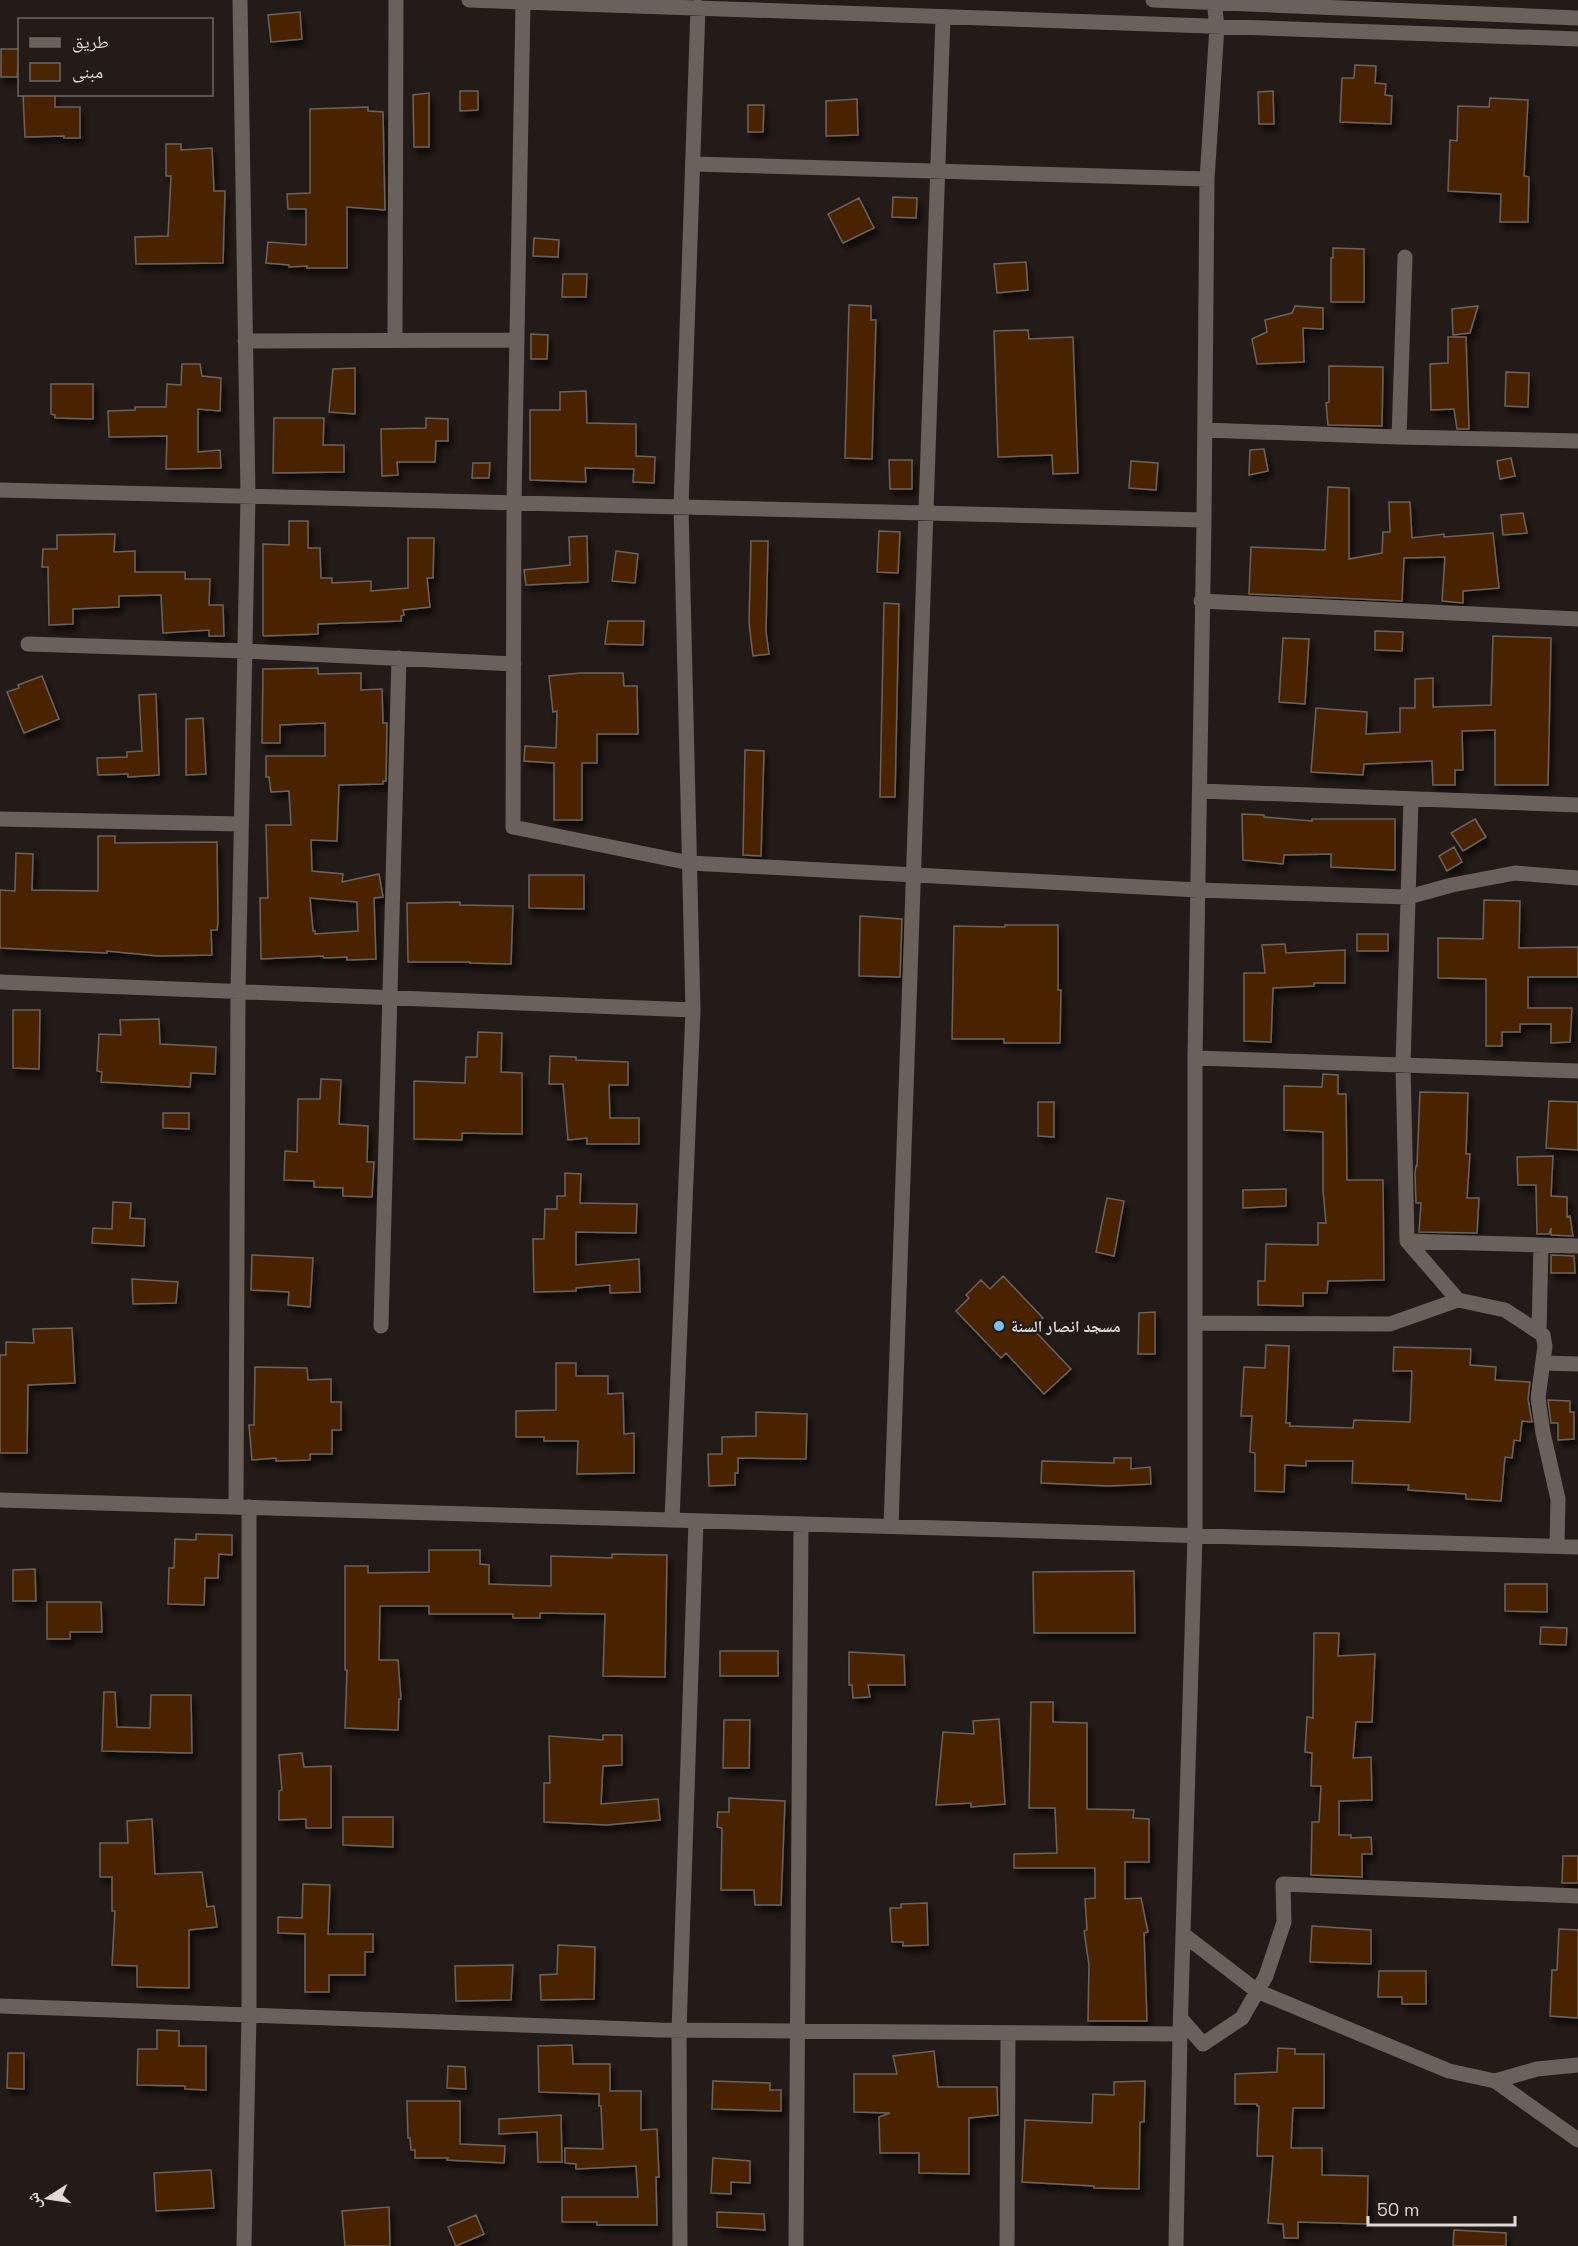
<svg xmlns="http://www.w3.org/2000/svg" width="1578" height="2246" font-family="'Space Grotesk','Noto Naskh Arabic',sans-serif">
  <style>
    .building { fill: #492302; stroke: #6c625c; stroke-width: 1.5; fill-rule: evenodd; filter: url(#shadow) }
    .lines { fill: none; stroke-linecap: round; stroke-linejoin: round }
    .minor { stroke: #6a615b; stroke-width: 15 }
    .poi-dot { fill: #76c0f7; stroke: #231b17; stroke-width: 2 }
    .labels { text-anchor: middle; dominant-baseline: central; stroke-width: 4.5; stroke-linejoin: round; paint-order: stroke }
    .poi-label { font-size: 16px; font-weight: bold; fill: #ded9d6; stroke: #231b17; text-anchor: start }
  </style>
  <defs>
    <filter id="shadow"><feDropShadow dx="3.5" dy="6" stdDeviation="3" flood-color="#0009"/></filter>
  </defs>
  <rect width="100%" height="100%" fill="#231b17"/>
  <path class="building" d="M300,12L302,39L271,42L268,15Z
    M1,49H20L17,77H1Z
    M1355,65L1376,66L1375,83L1386,84L1385,95L1392,96L1391,124L1340,122L1342,78H1354Z
    M460,91H478V110L460,111Z
    M1273,91L1274,124H1259L1258,92Z
    M429,93V147H414L413,95Z
    M23,94H55V107H80V138H64V136L25,137Z
    M1490,98L1528,100L1524,176L1529,177L1528,222H1500L1501,194L1448,191L1450,140L1457,141L1458,106L1489,107Z
    M857,99L858,135L826,136V101Z
    M748,105H764L763,132H748Z
    M368,107V111L383,112L385,210L347,207V268H307V266L289,267V265L266,263L268,242L306,245V209H288L287,194L310,193V109Z
    M166,144H181V150L212,148L214,191H225L223,263L136,264L135,237L168,236L171,176H166Z
    M893,197L917,198L916,218L892,217Z
    M859,198L874,228L843,243L828,214Z
    M534,238L559,240L558,257L533,256Z
    M1333,248L1364,249V302H1331V258H1333Z
    M1026,262L1028,290L997,293L994,264Z
    M563,274H587L586,297H562Z
    M849,305L871,306V320H876L872,459L845,458Z
    M1295,306L1323,308V329L1303,328L1304,362L1257,364L1252,339L1267,332L1265,320L1292,313Z
    M1478,306L1470,333L1453,335L1452,309Z
    M1028,330L1029,339L1073,337L1078,473L1053,474L1052,455L998,457L994,331Z
    M531,334L548,335L547,359H531Z
    M1448,337H1466L1469,429H1457L1454,409L1431,410L1430,364L1448,363Z
    M182,364H200L202,376L221,378L220,411L198,409V452L220,450L221,468L166,469L167,436L109,437L108,411L135,410V407H166L167,384L181,385Z
    M1329,366L1383,367L1382,426L1328,425L1326,403L1329,402Z
    M355,368V414L329,412L333,369Z
    M1506,372L1529,373L1528,407L1505,406Z
    M51,384H93V419L55,418V415L51,414Z
    M586,391L587,423L636,424V456L655,457L654,483L633,482L634,469L585,468L586,482L530,480V410H560V392Z
    M274,418H324L323,445H344V472L273,473Z
    M426,418L448,419V441H436L435,462H397L398,475L382,476L381,429L426,428Z
    M1264,449L1268,471L1249,475L1250,450Z
    M1511,458L1515,476L1500,479L1497,461Z
    M889,460H912V489H890Z
    M1131,461L1158,463L1156,490L1129,488Z
    M473,463H490L489,478H472Z
    M1328,487L1349,488V559L1382,553L1383,532H1390L1389,502H1410L1412,538L1444,534V537L1493,533L1499,588L1463,591V603L1442,601L1445,557L1404,558L1402,601L1249,594L1251,547L1325,550Z
    M1523,513L1527,533L1503,535L1501,515Z
    M289,521H308V548H320L321,578H332V583L371,581V591L408,588V538H434L433,578H427L430,607L403,610L404,615L401,616V621L318,624V634L264,636L263,635V544L289,545Z
    M879,531L900,532L898,573L877,572Z
    M115,534L114,552L135,551V572H185V579H210L209,605H223L224,636H209V630L163,633L161,595L119,596V607L73,609V624L49,625L48,567H42L43,549H57V535Z
    M587,536L588,582L526,585L524,570L570,565L569,537Z
    M751,541H768L766,632L769,654L753,656L749,623Z
    M616,551L638,554L635,583L612,581Z
    M884,603L899,604L895,797H880Z
    M608,621H644L643,645L605,644Z
    M1375,631L1403,632L1402,651L1375,650Z
    M1493,636L1551,638L1548,785H1495V730L1462,731L1463,770H1455V785H1433L1432,761L1364,764L1363,775L1311,772L1316,708L1367,712L1366,734L1400,732V708H1415V679L1433,678V707L1491,705Z
    M1283,638L1309,639L1305,704L1279,702Z
    M318,668V674L361,673V690L382,689L383,723H387L386,781H383V784L339,785L337,841L311,840L312,871L343,874L342,882L379,874L383,897L374,898L376,959L347,960V957L324,958L323,956L261,959L260,898H268L266,825H291L289,791L271,792L269,777H266V756H325V723L280,725V743H262L263,669ZM310,898L357,902L358,931L315,934V931H313Z
    M580,673H623L624,686H637L638,734H597V763H582V820H554V763L524,761L525,746L556,748L557,711L553,712L549,676Z
    M42,676L59,719L24,733L7,692L19,688L18,685Z
    M156,694L159,775L128,777V774L98,775L97,758L127,757V752L142,751L139,695Z
    M203,718L206,774L186,775V719Z
    M745,750L764,751L761,856L743,855Z
    M1242,814L1264,815V817L1312,821V819H1395V870L1331,867V854L1284,855L1283,864L1243,860Z
    M1475,819L1486,837L1463,851L1451,833Z
    M98,836H115V843L217,842L218,922L217,930H211L212,955L158,956L107,951V953L0,948V890L15,891L16,853L33,854L32,890L98,891Z
    M1454,847L1462,862L1447,871L1439,856Z
    M529,875H584V909L529,908Z
    M1484,900L1520,901L1519,948L1578,947V977H1528V1008H1572L1570,1042L1551,1043V1024H1520V1032H1502V1046H1486V979L1438,978V938L1483,939Z
    M460,902V905L513,906L511,964L470,963V962H408L407,903Z
    M860,916L902,919L900,977L859,976Z
    M1005,925H1058V990H1061L1060,1043H1004V1039H952L954,926L1005,927Z
    M1357,934H1388V951H1357Z
    M1285,944L1286,953L1345,950V983H1314V986L1273,988L1271,1042L1244,1041V973H1265L1262,945Z
    M13,1010H40L39,1069L13,1068Z
    M159,1019L160,1044L216,1047L215,1074L191,1073L190,1087L101,1082L102,1072L97,1071L99,1034L121,1035L120,1020Z
    M478,1032L502,1033L501,1072L522,1073V1134L462,1133V1140L414,1139V1081L465,1083L466,1057H477Z
    M550,1056L576,1057V1060L628,1062V1085H609L610,1118H639V1144H587V1138L568,1140L563,1084H549Z
    M1323,1074L1338,1075V1094H1346L1347,1180H1383L1384,1280L1328,1281L1327,1293H1303V1306L1258,1305V1281H1265L1266,1244L1318,1245V1223H1326L1323,1191V1132L1284,1130V1086L1322,1087Z
    M321,1079L341,1080L339,1124L368,1126L367,1162H374L372,1197L343,1196V1188L314,1187V1181L284,1180L285,1151L297,1152L298,1099H320Z
    M1420,1092L1468,1093L1466,1154H1470L1467,1198H1479L1477,1233L1419,1232L1421,1203H1416L1415,1173L1416,1166H1417Z
    M1549,1101L1578,1102V1150L1546,1148Z
    M1038,1102H1054V1137L1038,1136Z
    M163,1113H189V1129L163,1128Z
    M1553,1156L1551,1196L1567,1197V1217L1570,1216L1573,1236L1551,1235V1228L1549,1234H1537L1536,1185H1518L1517,1157Z
    M565,1173L581,1174L580,1203L637,1204L636,1233L576,1232V1265L639,1259L640,1292L610,1293V1285L576,1288V1291L534,1292L533,1239H544L545,1209H557V1196H565Z
    M1286,1189V1206L1243,1208V1190Z
    M1107,1198L1124,1201L1114,1256L1096,1252Z
    M113,1202L131,1203L130,1218L145,1219L144,1246L92,1243L93,1228L112,1229Z
    M252,1255L313,1258L310,1307L288,1305L289,1292L251,1290Z
    M1551,1255L1574,1256L1575,1273H1551Z
    M1003,1276L1043,1318L1032,1328L1071,1369L1044,1394L1006,1353L1001,1358L956,1311L969,1298L966,1295L981,1280L990,1289Z
    M132,1279L178,1282L176,1303L133,1304Z
    M1155,1312V1354H1138L1139,1313Z
    M72,1328L75,1383L28,1385L27,1453H0V1355H6V1342L34,1343L33,1329Z
    M1266,1345L1289,1346L1286,1423H1290V1426L1353,1428L1354,1420L1410,1422L1412,1371H1393L1394,1347L1471,1349L1470,1365L1496,1367L1495,1380L1530,1382L1528,1399L1532,1422L1522,1421L1520,1441L1514,1440L1512,1458L1505,1457L1501,1501L1466,1499V1494L1408,1490L1409,1485L1352,1483L1353,1461H1306V1466L1285,1465L1284,1492L1255,1491V1453L1250,1452L1252,1416H1241L1244,1367L1265,1368Z
    M556,1363H576V1376H608V1394L623,1393L624,1434L634,1433V1473L577,1474L578,1441H544V1437H516V1411L556,1410Z
    M255,1367L307,1368L308,1380L331,1379V1402H341V1430H332V1454H310V1460L276,1461V1458L252,1460L249,1425H254Z
    M1548,1400L1570,1401V1412H1574V1439L1558,1440V1423H1551Z
    M756,1412L807,1414L806,1459L738,1458V1473H735V1485L709,1486L708,1454H722V1437L756,1436Z
    M1114,1458H1131V1469L1150,1467L1151,1484L1109,1486L1041,1483L1042,1461L1114,1463Z
    M196,1534L232,1535V1555L219,1554L218,1578H205L204,1605L168,1604L169,1568H174L175,1539L196,1540Z
    M429,1550H480V1564L489,1565V1584L551,1586V1556L612,1558V1554L667,1555L665,1677L603,1676L605,1614L540,1613V1618H513V1614H429V1606H380L379,1660H398L401,1699H399L398,1730L345,1728L347,1670H345V1566H368V1573L429,1572Z
    M35,1569L36,1601H13V1570Z
    M1134,1571L1135,1633H1034L1033,1572Z
    M1505,1584H1547V1612L1505,1611Z
    M47,1602H101L102,1632H70V1639H47Z
    M1541,1627L1567,1628L1566,1645L1540,1644Z
    M1314,1633H1339L1338,1656L1375,1654L1372,1722H1356L1353,1758L1371,1757L1372,1800L1339,1801V1835H1351V1838L1371,1837L1372,1854H1362V1877L1311,1875L1312,1822H1319L1321,1786H1311L1312,1753L1305,1752L1307,1717L1313,1718Z
    M720,1651H778V1676H720Z
    M849,1652L904,1655L905,1685H868L870,1697L853,1698L852,1685H849Z
    M104,1692H115L117,1727L150,1728L151,1695H191L192,1753L102,1751Z
    M1031,1702H1053V1722L1087,1723V1809L1134,1810L1133,1818L1149,1819V1862H1125V1899L1141,1898L1148,1932L1144,1933L1147,2021H1088L1089,1965L1084,1931L1087,1930L1085,1899L1095,1898V1868H1014V1854L1057,1853L1055,1808H1029Z
    M999,1719L1005,1804L971,1807V1803L936,1805L943,1732L974,1734L973,1721Z
    M724,1720H750L749,1768H723Z
    M603,1735H622V1765L603,1766L601,1804L658,1799L660,1820L607,1825L544,1822V1783H550L549,1736L603,1740Z
    M302,1753L304,1767L331,1766V1828H306V1819L279,1820V1791L282,1790L279,1755Z
    M729,1798L785,1801L781,1905H755L754,1890H721L722,1828L717,1827L718,1812H729Z
    M343,1817H393V1847L343,1845Z
    M152,1819L155,1874L202,1872L207,1907L214,1906L217,1927L189,1930V1988L137,1987V1966L112,1965L115,1911H112V1877H100V1843H128L127,1821Z
    M1563,1856H1578V1883H1562Z
    M303,1884L330,1885L328,1934H373V1952H365V1975H329V1992H305V1934L278,1933V1917L302,1918Z
    M927,1903L928,1945L903,1946V1942H892L890,1908H901V1904Z
    M1312,1926L1371,1930V1964L1310,1962Z
    M1559,1929L1578,1930V2018L1550,2016L1552,1970H1557Z
    M558,1945L595,1947L594,1999L541,2000L540,1975L557,1974Z
    M513,1965L511,2000L456,2001L455,1966Z
    M1379,1971H1426V2004H1402V1997H1378Z
    M157,2030L179,2031V2046H206V2090L185,2089V2086L137,2085L138,2049H157Z
    M572,2045L573,2064H610V2091H641V2130L657,2129L659,2177H656L657,2225H597V2222H562V2197H638L636,2166L576,2169V2164L565,2163V2148L603,2149L601,2106H599V2094L539,2092L538,2046Z
    M1278,2048L1295,2049V2054H1324V2108H1293L1291,2148H1322V2175L1368,2176L1367,2224L1298,2222V2238H1284L1283,2224L1268,2223L1273,2156H1257L1259,2106H1257V2104H1235V2074L1277,2072Z
    M934,2051L938,2087H997L998,2115L969,2118V2174L919,2173V2153H880L879,2117L890,2113L854,2112V2074H897L893,2056Z
    M8,2053H24V2089L7,2088Z
    M448,2066L465,2067L466,2089L447,2088Z
    M713,2081L770,2083V2090H781V2111L712,2109Z
    M1145,2081L1144,2122H1140L1139,2189L1094,2188V2186L1022,2182L1025,2120L1092,2123L1093,2094L1114,2095V2082Z
    M407,2101H460V2144L505,2146L504,2163L447,2160L448,2158H415V2150H411L410,2138H408Z
    M561,2115L562,2162H538L537,2132L499,2134V2119Z
    M713,2158L750,2161V2183L731,2182V2194L711,2193Z
    M211,2170L214,2208L156,2211L154,2173Z
    M389,2207L390,2246H345L342,2211Z
    M717,2212L764,2214L765,2230L717,2227Z
    M476,2215L484,2234L456,2246L448,2227Z
    M1454,2230L1506,2233V2246H1453Z"/>
  <g class="lines">
    <path class="minor" d="M469,0L1578,39
      M1153,0L1578,18
      M523,2L514,503L513,827L690,863L1198,890L1408,897L1452,885L1515,873L1578,878
      M693,164L1207,179
      M395,340L396,0
      M245,341L517,340
      M1205,430L1399,437L1578,441
      M1399,437L1405,257
      M0,490L1204,520
      M1201,601L1578,619
      M28,644L245,651L514,664
      M1200,791L1578,805
      M1411,799L1403,1065L1407,1241L1458,1300L1505,1310L1543,1335L1545,1346L1538,1398L1543,1433L1558,1499L1557,1546
      M0,819L241,824
      M0,982L693,1010
      M1195,1058L1578,1071
      M1407,1241L1578,1246
      M1195,1323L1390,1324L1458,1300
      M381,1326L399,658
      M1539,1332L1541,1245
      M1543,1363L1578,1364
      M0,1500L1578,1547
      M236,1507L238,992L248,496L240,0
      M672,1520L693,1010L681,507L698,7
      M891,1526L943,17
      M1184,1935L1257,1991L1449,2071L1495,2081L1578,2140
      M0,2006L660,2030L1180,2034
      M1182,2020L1203,2044L1242,2018L1266,1976L1284,1922L1283,1884L1578,1896
      M1495,2081L1537,2069L1578,2065
      M244,2246L249,2015V1507
      M680,2246L679,2031L696,1521
      M796,2246L801,1524
      M1007,2246L1008,2033
      M1176,2246L1180,2034L1195,1535V1058L1204,520L1207,179L1217,27L1214,0"/>
  </g>
  <circle class="poi-dot" cx="999" cy="1326" r="6"/>
  <g class="labels">
    <g class="poi-label">
      <text x="1011" y="1326">مسجد انصار السنة</text>
    </g>
  </g>
  <rect x="18" y="18" width="195" height="78" fill="#231b17" stroke="#6e6763" stroke-width="1.5"/>
  <rect x="30" y="38" width="30" height="9" fill="#6a615b" stroke="#6e6763" stroke-width="1.5"/>
  <text x="72" y="48" font-size="18" fill="#ded9d6">طريق</text>
  <rect x="30" y="63" width="30" height="18" fill="#492302" stroke="#6e6763" stroke-width="1.5"/>
  <text x="72" y="78" font-size="18" fill="#ded9d6">مبنى</text>
  <g transform="translate(48 2198) rotate(258)" stroke="#231b17" stroke-width="4.5" paint-order="stroke">
  <path d="M0-4.5L10 22L0 15L-10 22Z" fill="#ded9d6"/>
  <text y="-9" font-size="16" font-weight="bold" text-anchor="middle" fill="#ded9d6">ش</text>
  </g>
  <path d="M1368 2216v9h147v-9" fill="none" stroke="#ded9d6" stroke-width="3"/>
  <text x="1377" y="2216" font-size="18" fill="#ded9d6" stroke="#231b17" stroke-width="4.5" paint-order="stroke">50 m</text>
</svg>
